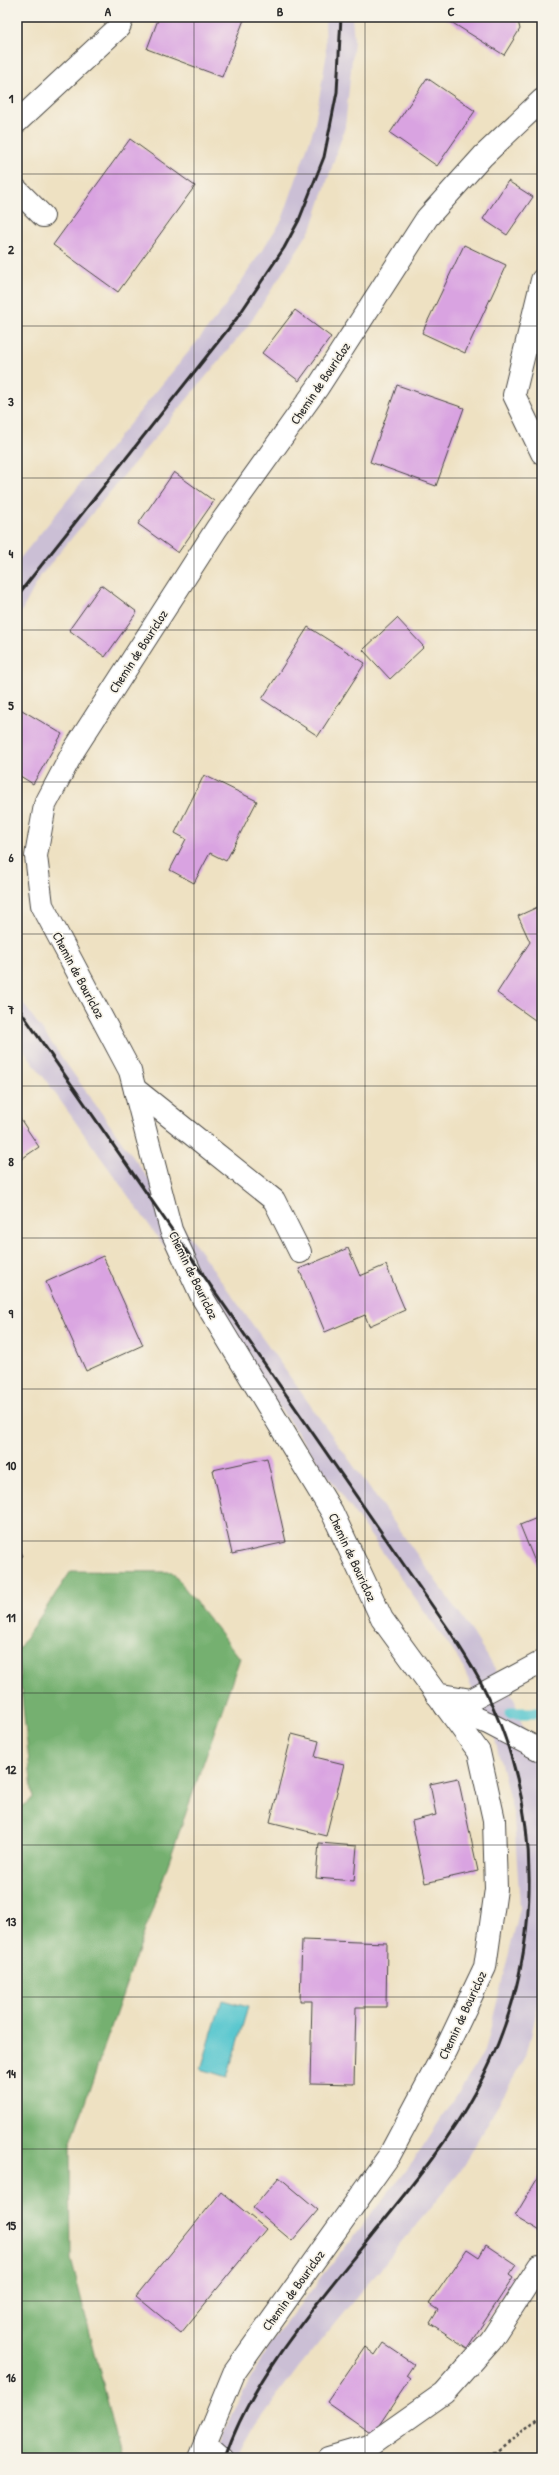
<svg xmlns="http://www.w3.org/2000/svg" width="559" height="2475" font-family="'Patrick Hand',sans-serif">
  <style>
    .industrial { fill: #cbbfd5 }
    .forest { fill: #74b06f; stroke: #506e4d }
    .water { fill: #5ac7cf; stroke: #42797d }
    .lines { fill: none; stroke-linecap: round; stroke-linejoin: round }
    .stream { stroke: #5ac7cf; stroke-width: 11 }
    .building { fill: #d9a3e1 }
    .service-casing { stroke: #484642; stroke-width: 24 }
    .minor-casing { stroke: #484642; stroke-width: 24 }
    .path { stroke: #484642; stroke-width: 2.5; stroke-dasharray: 3 3; stroke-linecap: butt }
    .service { stroke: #fff; stroke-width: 22 }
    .minor { stroke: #fff; stroke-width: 22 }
    .rail { stroke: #2b2b2b; stroke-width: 3 }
    .grid { fill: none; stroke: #2b2b2b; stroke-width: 1; stroke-opacity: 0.55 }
    .labels { text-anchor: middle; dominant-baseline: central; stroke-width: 3.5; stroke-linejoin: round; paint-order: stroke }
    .street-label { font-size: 13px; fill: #2b2b2b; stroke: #f7f3e8 }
    .neatline { fill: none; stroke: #2b2b2b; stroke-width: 1.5 }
    .grid-label { font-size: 13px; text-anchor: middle; font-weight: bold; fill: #2b2b2b }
  </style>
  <rect width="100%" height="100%" fill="#f7f3e8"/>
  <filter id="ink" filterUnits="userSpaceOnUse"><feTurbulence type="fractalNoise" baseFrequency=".025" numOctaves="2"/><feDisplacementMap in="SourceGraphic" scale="8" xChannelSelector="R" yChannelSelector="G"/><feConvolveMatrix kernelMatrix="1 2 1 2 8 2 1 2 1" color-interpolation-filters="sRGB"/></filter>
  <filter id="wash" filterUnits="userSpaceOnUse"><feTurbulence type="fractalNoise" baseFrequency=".012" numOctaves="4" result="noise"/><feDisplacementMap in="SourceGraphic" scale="16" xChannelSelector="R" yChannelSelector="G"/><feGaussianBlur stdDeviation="0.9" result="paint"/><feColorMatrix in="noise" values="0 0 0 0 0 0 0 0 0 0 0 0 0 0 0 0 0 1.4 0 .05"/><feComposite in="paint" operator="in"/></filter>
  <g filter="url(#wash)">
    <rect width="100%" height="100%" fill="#eee1c2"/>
    <path class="industrial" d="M325,17H352L354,40L345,127L312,227L248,326L41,575L17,620V562L221,312L282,220L314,128L326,58Z
      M17,991L25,1006L473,1633L515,1701L534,1763L542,1811V1988L526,2056L460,2172L299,2367L247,2438L237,2458H214L231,2415L270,2343L416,2157L485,2051L520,1908L514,1817L495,1739L460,1661L17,1040Z"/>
    <path class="forest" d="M71,1571L172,1572L240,1658L70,2145L71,2259L122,2458H17V1809L33,1799L17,1651Z"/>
    <path class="water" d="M222,2000L248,2007L227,2077L201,2069Z"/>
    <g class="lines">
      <path class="stream" d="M510,1713H542"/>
    </g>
    <g id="blocks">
      <path class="building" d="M159,17H245L222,77L147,49Z
        M443,17H517L520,29L504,55Z
        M427,78L475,111L437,166L390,133Z
        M130,139L195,186L118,292L53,245Z
        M508,181L533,197L507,235L483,219Z
        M464,245L506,265L465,353L422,333Z
        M295,310L331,337L299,381L262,353Z
        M397,385L464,408L436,486L370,462Z
        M174,472L214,501L178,553L138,524Z
        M101,585L137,612L105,657L69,630Z
        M397,618L424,647L390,679L363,650Z
        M308,627L365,663L318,736L262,699Z
        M17,707L62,734L33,784L17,774Z
        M204,775L257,801L226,861L210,853L194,883L170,870L186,839L175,833Z
        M542,905V1025L497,993L530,942L518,916Z
        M17,1114L39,1147L17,1162Z
        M348,1248L360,1276L386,1265L405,1310L369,1326L365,1315L325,1332L299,1269Z
        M103,1256L143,1345L86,1371L46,1282Z
        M267,1458L286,1542L232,1554L213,1470Z
        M542,1516V1579L520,1525Z
        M17,1544L23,1556L17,1559Z
        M292,1734L319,1741L315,1757L344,1764L326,1836L270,1822Z
        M458,1778L478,1871L425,1883L412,1821L436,1815L430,1784Z
        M319,1843L357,1846L354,1881L316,1878Z
        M302,1940L387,1943L386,2007H356L354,2084L310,2083L312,2001H300Z
        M542,2171V2232L515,2216Z
        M279,2177L318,2210L292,2241L253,2208Z
        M221,2192L266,2229L181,2333L136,2296Z
        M486,2245L516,2265L509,2275L513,2278L467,2348L430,2323L438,2310L429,2304L467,2249L479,2257Z
        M383,2343L414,2364L406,2376L410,2379L373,2434L327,2402L365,2347L375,2355Z"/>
    </g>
  </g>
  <g filter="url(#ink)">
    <use href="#blocks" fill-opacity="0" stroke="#484642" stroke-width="1"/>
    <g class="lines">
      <defs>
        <path id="service" d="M17,122L119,27L123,17
          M135,1089L274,1200L300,1252
          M436,1694L471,1700L542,1662
          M445,1706L488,1723L542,1751
          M205,2443L222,2458
          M328,2458L369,2446L444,2393L491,2340L539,2266"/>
        <path id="minor" d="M17,190L43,216
          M542,280L514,395L542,453
          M199,2458L234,2373L389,2156L446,2049L485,1967L496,1889L494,1820L479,1752L382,1619L332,1512L202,1297L171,1230L130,1071L42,905L36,856L45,805L74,750L217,528L318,387L427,218L483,156L542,100"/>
      </defs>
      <use href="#service" class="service-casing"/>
      <use href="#minor" class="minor-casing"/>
      <path class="path" d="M445,2458L496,2453L542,2415"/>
      <use href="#service" class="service"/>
      <use href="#minor" class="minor"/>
      <path class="rail" d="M17,596L237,318L284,248L299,220L324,157L337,92L341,17
        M17,1006L449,1630C465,1655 481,1680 493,1707C547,1830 540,1974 475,2092C447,2144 408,2190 371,2236C319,2301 251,2378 225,2458"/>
    </g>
  </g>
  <path class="grid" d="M194,17V2458M365,17V2458M17,174H542M17,326H542M17,478H542M17,630H542M17,782H542M17,934H542M17,1086H542M17,1238H542M17,1389H542M17,1541H542M17,1693H542M17,1845H542M17,1997H542M17,2149H542M17,2301H542"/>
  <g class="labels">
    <g class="street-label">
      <text transform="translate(320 383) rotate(-56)">Chemin de Bouricloz</text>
      <text transform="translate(138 651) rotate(-57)">Chemin de Bouricloz</text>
      <text transform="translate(79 975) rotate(62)">Chemin de Bouricloz</text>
      <text transform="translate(194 1275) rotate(64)">Chemin de Bouricloz</text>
      <text transform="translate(353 1557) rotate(65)">Chemin de Bouricloz</text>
      <text transform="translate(462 2015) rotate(-65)">Chemin de Bouricloz</text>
      <text transform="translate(293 2290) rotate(-54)">Chemin de Bouricloz</text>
    </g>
  </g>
  <rect width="559" height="2475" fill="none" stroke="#f7f3e8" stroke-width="44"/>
  <rect x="22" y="22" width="515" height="2431" class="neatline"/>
  <g class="grid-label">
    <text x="108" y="16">A</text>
    <text x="280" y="16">B</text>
    <text x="451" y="16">C</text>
    <text x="11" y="103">1</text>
    <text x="11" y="254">2</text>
    <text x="11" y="406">3</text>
    <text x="11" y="558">4</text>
    <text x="11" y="710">5</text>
    <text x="11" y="862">6</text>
    <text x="11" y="1014">7</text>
    <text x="11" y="1166">8</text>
    <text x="11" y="1318">9</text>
    <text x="11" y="1470">10</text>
    <text x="11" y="1622">11</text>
    <text x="11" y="1774">12</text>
    <text x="11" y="1926">13</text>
    <text x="11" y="2078">14</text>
    <text x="11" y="2230">15</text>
    <text x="11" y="2382">16</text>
  </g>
</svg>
